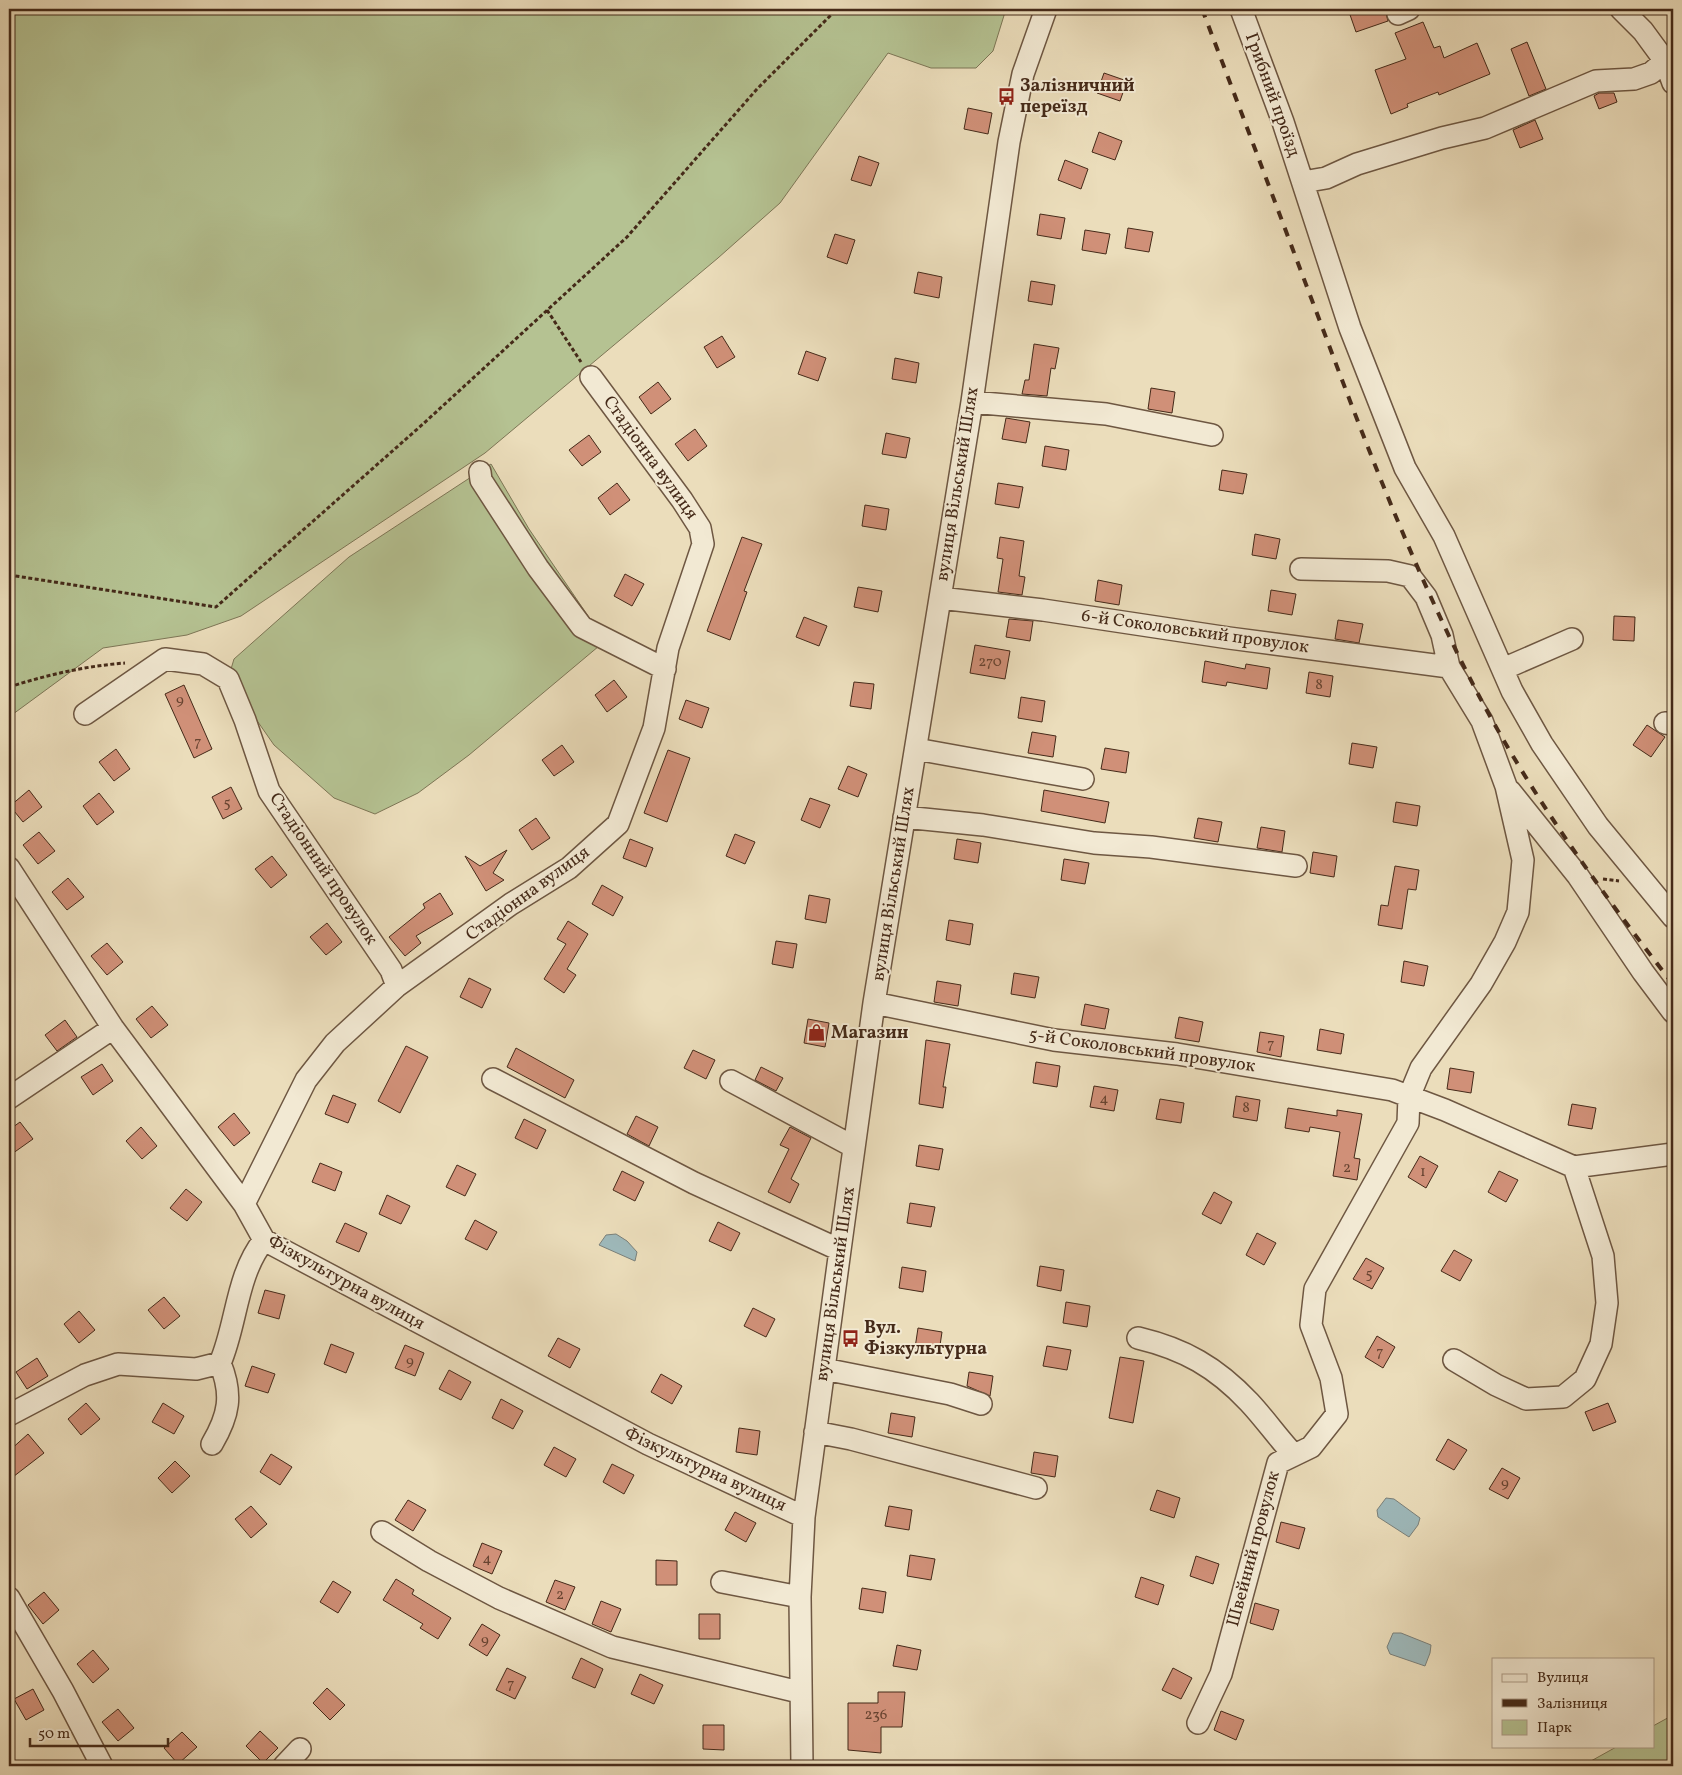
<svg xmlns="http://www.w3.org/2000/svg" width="1682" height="1775" font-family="Vollkorn,serif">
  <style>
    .green { fill: #b5c292; stroke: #7d7656 }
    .water { fill: #9eb9bb; stroke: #7a807a }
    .building { fill: #d09078; stroke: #452a19 }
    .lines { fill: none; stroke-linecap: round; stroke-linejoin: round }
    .minor-casing { stroke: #6e5742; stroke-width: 24 }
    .path { stroke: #452a19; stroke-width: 3; stroke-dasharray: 4 2.5; stroke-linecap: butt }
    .minor { stroke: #f2e9d3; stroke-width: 21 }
    .rail { stroke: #452a19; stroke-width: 4; stroke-dasharray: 9 9; stroke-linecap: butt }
    .labels { text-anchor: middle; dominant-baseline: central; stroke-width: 4; stroke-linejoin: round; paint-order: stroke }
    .number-label { font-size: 15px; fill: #684431 }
    .poi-label { font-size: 18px; font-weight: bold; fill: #452a19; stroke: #f2e9d3; text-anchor: start }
    .street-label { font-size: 18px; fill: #452a19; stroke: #f2e9d3 }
  </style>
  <rect width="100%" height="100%" fill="#ebddbb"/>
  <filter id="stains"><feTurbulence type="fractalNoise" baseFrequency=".004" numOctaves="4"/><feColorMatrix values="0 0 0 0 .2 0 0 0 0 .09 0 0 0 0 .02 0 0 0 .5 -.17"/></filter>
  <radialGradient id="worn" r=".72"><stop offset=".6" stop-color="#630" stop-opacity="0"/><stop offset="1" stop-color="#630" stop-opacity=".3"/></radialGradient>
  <path class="green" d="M9,9H1006L993,51L976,68H931L888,53L780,203L718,258L485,453L241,616L187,635L103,648L9,717Z
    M491,464L529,529L605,641L469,755L418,793L375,814L334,798L274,745L228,679L234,659L349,557Z
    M1673,1715V1766H1582L1618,1746H1653V1726Z"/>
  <path class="water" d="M616,1234L627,1241L637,1252L635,1261L599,1245L606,1235Z
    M1386,1498L1394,1499L1420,1518L1418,1525L1409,1537L1378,1517L1377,1510Z
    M1393,1633H1401L1431,1645L1430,1653L1425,1666L1390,1654L1387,1647Z"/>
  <path class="building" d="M1348,9H1387L1386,13L1388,21L1356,32Z
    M1423,22L1434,48L1440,46L1444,58L1477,43L1490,74L1439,95L1438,92L1407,104L1408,107L1391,114L1375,70L1406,59L1395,33Z
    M1527,42L1546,89L1529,96L1511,49Z
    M1104,73L1127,81L1120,101L1097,93Z
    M1599,93H1614L1617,102L1599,109L1594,96Z
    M968,108L992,113L988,134L964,129Z
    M1535,120L1543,139L1520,148L1513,130Z
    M1099,132L1122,141L1115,160L1092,152Z
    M859,156L879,163L871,186L851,180Z
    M1065,160L1088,169L1081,189L1058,180Z
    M1040,214L1065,218L1061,239L1037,235Z
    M1128,228L1153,232L1149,252L1125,248Z
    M1085,230L1110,234L1106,254L1082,250Z
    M835,234L855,240L847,264L827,257Z
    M918,272L942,277L939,298L914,293Z
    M1031,281L1055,285L1052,305L1028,301Z
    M722,336L735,357L717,368L704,347Z
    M1034,344L1059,348L1055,369L1051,368L1047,396L1022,394L1025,380H1029Z
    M806,351L826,358L818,381L798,374Z
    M895,358L919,363L916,383L892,379Z
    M658,382L671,399L651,414L639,397Z
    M1151,388L1175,392L1172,413L1148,409Z
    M1006,418L1030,422L1026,443L1002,439Z
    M695,429L707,446L688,461L675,444Z
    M886,433L910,438L906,458L882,454Z
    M589,435L601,452L582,466L569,450Z
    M1045,446L1069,450L1066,470L1042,466Z
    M1222,470L1247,474L1243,494L1219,490Z
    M617,483L630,500L610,515L598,498Z
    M998,483L1023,487L1019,508L995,504Z
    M865,505L889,509L886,530L862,526Z
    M1255,534L1280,539L1276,559L1252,555Z
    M742,537L762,544L744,591L747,592L730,640L707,631Z
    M1000,537L1024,541L1019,576L1025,577L1022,595L998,592L1003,559L997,558Z
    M625,574L644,584L632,606L614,596Z
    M1098,580L1122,585L1119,605L1095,601Z
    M858,587L882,591L878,612L854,607Z
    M1271,590L1296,594L1292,615L1268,611Z
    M1614,616L1635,617L1634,641L1613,640Z
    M804,617L827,626L819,646L796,637Z
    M1009,619L1033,621L1030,641L1006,637Z
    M1338,620L1363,624L1359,643L1335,639Z
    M975,645L1010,651L1005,679L970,673Z
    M1205,661L1245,669L1246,664L1270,668L1267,689L1227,682L1226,686L1202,682Z
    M1309,672L1333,676L1330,697L1306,693Z
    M614,680L627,697L607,712L595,695Z
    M854,682L874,684L871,709L850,706Z
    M184,685L212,749L194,758L165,694Z
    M1021,697L1045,701L1042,722L1018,718Z
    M686,700L709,708L702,728L679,719Z
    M1647,725L1665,737L1651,757L1633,745Z
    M1032,732L1056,736L1053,757L1028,753Z
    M1352,743L1377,747L1373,768L1349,764Z
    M562,745L574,762L554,776L542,760Z
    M1105,748L1129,752L1126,773L1101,769Z
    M116,749L130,769L114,781L99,762Z
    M668,750L690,758L667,822L644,813Z
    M848,766L867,774L858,797L838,789Z
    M231,787L242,809L223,819L212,797Z
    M29,790L42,807L23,822L10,806Z
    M1044,790L1109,802L1105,823L1041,811Z
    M99,793L114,812L97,825L83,806Z
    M810,798L830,805L820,828L801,820Z
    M1396,802L1420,806L1417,826L1393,822Z
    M536,818L550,838L532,850L519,830Z
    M1198,818L1222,822L1218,842L1194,838Z
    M1261,827L1285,831L1282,852L1257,848Z
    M39,832L55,851L38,864L23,845Z
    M735,834L755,842L745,864L726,856Z
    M630,839L653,848L646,867L623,858Z
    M957,839L981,843L978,863L954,859Z
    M507,850L493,873L504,880L486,891L465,856L480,866Z
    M1313,852L1337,856L1334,877L1310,873Z
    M272,856L287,875L271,888L255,869Z
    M1064,859L1089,863L1085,884L1061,880Z
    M1395,866L1419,870L1416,890L1408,889L1402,929L1378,925L1381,905L1388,906Z
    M68,878L84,897L67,910L52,892Z
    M602,885L623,897L613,916L592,904Z
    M440,893L453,914L416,936L421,943L405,956L389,937L425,908L423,904Z
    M809,895L830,899L826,923L805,919Z
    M949,920L973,924L970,945L946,940Z
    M568,921L588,934L567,969L576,975L564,993L544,979L566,944L557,939Z
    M327,923L342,942L326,955L310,937Z
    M776,941L797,944L793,968L772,964Z
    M107,943L123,962L107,975L91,956Z
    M1404,961L1428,966L1424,986L1401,982Z
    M1014,973L1039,977L1035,998L1011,994Z
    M469,978L491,989L482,1008L460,997Z
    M937,981L961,985L958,1006L934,1002Z
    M1085,1004L1109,1009L1105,1029L1081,1025Z
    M152,1006L168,1025L151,1038L136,1019Z
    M1179,1017L1203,1022L1199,1042L1175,1038Z
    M808,1019L829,1023L825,1047L804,1043Z
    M65,1020L77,1037L57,1051L45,1035Z
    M1320,1029L1344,1034L1341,1054L1317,1050Z
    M1260,1032L1284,1036L1281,1057L1257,1052Z
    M926,1040L950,1044L943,1087H946L943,1108L919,1104Z
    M406,1046L428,1057L400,1113L378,1101Z
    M516,1048L574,1080L565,1098L507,1067Z
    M693,1050L715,1060L706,1079L684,1068Z
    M1036,1062L1060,1066L1057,1087L1033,1083Z
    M102,1064L113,1081L93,1095L81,1077Z
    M761,1067L783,1078L776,1091L755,1080Z
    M1450,1068L1474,1072L1471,1093L1447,1089Z
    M1094,1086L1118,1090L1114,1111L1090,1107Z
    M333,1095L356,1104L348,1123L325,1114Z
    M1236,1096L1260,1100L1257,1121L1233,1117Z
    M1160,1099L1184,1103L1181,1123L1156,1119Z
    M1572,1104L1596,1108L1592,1129L1568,1125Z
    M1288,1108L1337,1116V1110L1362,1114L1354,1158L1360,1159L1357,1180L1333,1176L1340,1132L1310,1127L1309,1132L1285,1128Z
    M234,1113L250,1133L234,1146L218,1127Z
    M636,1116L658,1127L649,1146L627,1134Z
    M524,1119L546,1130L537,1149L515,1138Z
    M20,1122L33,1139L9,1156V1130Z
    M141,1127L157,1146L142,1159L126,1141Z
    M790,1127L811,1138L791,1179L799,1184L790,1203L768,1192L789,1149L780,1145Z
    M919,1145L943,1149L939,1170L916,1166Z
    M1420,1156L1438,1166L1426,1188L1408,1177Z
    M320,1163L342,1172L335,1191L312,1182Z
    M457,1165L476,1174L465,1196L446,1187Z
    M622,1171L644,1182L635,1201L613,1190Z
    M1499,1171L1518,1180L1506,1202L1488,1192Z
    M186,1189L202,1202L187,1221L170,1208Z
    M1214,1192L1232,1202L1221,1224L1202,1214Z
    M387,1195L410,1206L401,1224L379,1214Z
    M910,1203L935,1207L931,1227L907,1223Z
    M475,1220L497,1232L487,1250L465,1239Z
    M718,1222L740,1233L731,1251L709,1241Z
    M345,1223L367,1233L359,1252L336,1242Z
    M1257,1233L1276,1243L1264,1265L1246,1255Z
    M1454,1250L1472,1260L1460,1281L1441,1271Z
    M1366,1258L1384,1268L1372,1289L1353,1279Z
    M1040,1266L1064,1270L1061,1291L1037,1286Z
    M902,1267L926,1271L923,1292L899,1288Z
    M265,1290L285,1295L279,1319L258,1313Z
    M164,1297L180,1316L164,1329L148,1310Z
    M1066,1302L1090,1306L1087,1327L1063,1323Z
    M753,1308L775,1319L766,1337L744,1326Z
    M79,1311L95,1330L79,1343L64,1324Z
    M918,1328L942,1332L939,1352L915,1348Z
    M1377,1336L1395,1347L1383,1368L1365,1357Z
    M558,1338L580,1349L570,1368L548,1356Z
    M331,1344L354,1353L346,1373L324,1364Z
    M405,1345L424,1353L415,1376L395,1368Z
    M1047,1346L1071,1350L1067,1370L1043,1366Z
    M1120,1357L1144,1361L1133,1423L1109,1418Z
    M37,1358L48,1376L27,1389L16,1372Z
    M252,1366L275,1374L268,1393L245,1386Z
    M449,1370L471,1382L461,1400L439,1389Z
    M969,1372L993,1376L990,1396L967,1386Z
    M661,1374L682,1386L672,1404L651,1392Z
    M501,1399L523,1411L513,1429L492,1418Z
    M86,1403L100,1419L81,1435L68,1419Z
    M163,1403L184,1416L174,1434L152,1422Z
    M1608,1403L1616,1422L1593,1431L1585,1412Z
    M891,1413L915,1417L912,1437L888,1433Z
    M739,1428L760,1431L757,1455L736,1452Z
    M28,1434L44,1453L9,1480V1451Z
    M1448,1439L1467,1450L1454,1470L1436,1460Z
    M554,1447L576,1459L566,1477L544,1465Z
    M1034,1452L1058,1456L1055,1477L1031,1473Z
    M271,1454L292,1467L280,1485L260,1472Z
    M175,1461L190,1476L172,1493L158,1478Z
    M612,1464L634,1475L624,1494L603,1482Z
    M1502,1468L1520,1478L1508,1499L1489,1489Z
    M1157,1490L1180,1498L1174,1518L1150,1510Z
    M408,1500L426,1510L413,1531L395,1520Z
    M251,1506L267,1524L251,1538L235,1519Z
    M889,1506L912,1510L909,1530L885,1526Z
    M735,1512L756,1523L746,1542L725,1530Z
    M1281,1522L1305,1528L1299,1549L1276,1542Z
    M482,1543L502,1551L492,1574L473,1566Z
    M910,1555L935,1559L931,1580L907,1576Z
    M1196,1556L1219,1564L1213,1584L1190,1576Z
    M656,1560L677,1561V1585H656Z
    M1141,1577L1164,1585L1158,1605L1135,1597Z
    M396,1579L414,1590L412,1594L451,1618L438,1639L420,1628L423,1624L383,1600Z
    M555,1580L575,1587L565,1610L546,1602Z
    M333,1581L351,1592L338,1613L320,1602Z
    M862,1588L886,1592L883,1613L859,1609Z
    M44,1592L59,1610L43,1624L28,1605Z
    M601,1601L621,1609L611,1632L592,1624Z
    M1255,1603L1279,1610L1273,1630L1250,1623Z
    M699,1614H720V1639H699Z
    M482,1624L500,1635L487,1656L469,1645Z
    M897,1645L921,1650L917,1670L893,1666Z
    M93,1650L109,1669L93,1683L77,1664Z
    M581,1658L603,1669L595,1688L572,1678Z
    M507,1668L526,1677L515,1699L496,1690Z
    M1173,1668L1192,1678L1181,1699L1162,1690Z
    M640,1674L663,1685L654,1704L631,1694Z
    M327,1688L345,1705L330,1720L313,1703Z
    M33,1689L44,1710L26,1720L14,1699Z
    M878,1692H905L902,1727H881V1753L848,1750V1703H878Z
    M118,1709L134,1728L118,1741L102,1722Z
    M1221,1711L1244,1720L1236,1740L1214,1730Z
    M703,1725H724V1750L703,1749Z
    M260,1731L278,1748L263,1763L246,1746Z
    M182,1732L197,1747L178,1764L164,1748Z"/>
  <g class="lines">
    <defs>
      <path id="minor" d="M1241,9L1283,122L1350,328L1405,468L1444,536L1512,691L1542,744L1598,826L1673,917
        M1621,9L1643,31L1665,61L1673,83
        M1398,14L1409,9
        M1303,182L1326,178L1357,164L1442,138L1485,128L1596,81L1634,79L1651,73L1665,61L1673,58
        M972,402L1106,414L1212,435
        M480,472L481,480L538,568L582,627L665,669
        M940,598L1043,610L1229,638L1449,667
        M1503,669L1572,639
        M85,714L165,659L203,664L228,679L245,720L269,791L391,970L397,986
        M1665,723L1673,724
        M916,749L1083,779
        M1510,791L1578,876L1643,972L1673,1012
        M904,817L983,825L1094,843L1151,847L1296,866
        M9,868L113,1028L244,1204L264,1240L648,1444L804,1517
        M874,1003L1054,1040L1177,1054L1392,1090L1445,1110L1574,1167L1603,1256L1607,1303L1601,1344L1585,1379L1563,1397L1526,1399L1496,1385L1454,1360
        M493,1079L694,1183L840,1250
        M731,1081L854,1147
        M9,1098L113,1028
        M1574,1167L1673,1154
        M244,1204L306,1080L335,1043L397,986L511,904L569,868L618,824L654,728L668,648L703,544L700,528L682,500L591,377
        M1138,1338C1184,1349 1216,1367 1249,1402C1265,1419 1278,1438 1294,1455
        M824,1369L950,1394L981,1404
        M9,1415L85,1375L118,1364L196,1369L220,1363C237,1324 236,1275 264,1240
        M815,1432L851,1439L1036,1488
        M212,1444C229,1415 233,1395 220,1363
        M382,1532L429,1561L499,1598L612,1647L799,1692
        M722,1582L800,1597
        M9,1598L63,1691L102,1766
        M1198,1723L1221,1674L1278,1463L1311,1447L1337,1414L1331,1378L1311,1325L1315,1289L1408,1123L1409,1097L1421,1068L1481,984L1505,942L1518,912L1523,860L1506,786L1482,721L1449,667L1442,635L1426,597L1410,576L1388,571L1301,569
        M284,1766L300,1749
        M802,1766L800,1597L804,1517L840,1250L874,1003L972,402L1009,142L1023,74L1046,9"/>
    </defs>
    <use href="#minor" class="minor-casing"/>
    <path class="path" d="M547,310L581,362
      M9,575L216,607L423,424L627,237L757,89L837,9
      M9,687C47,675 85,666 125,663
      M1603,879L1619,881"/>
    <use href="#minor" class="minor"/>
    <path class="rail" d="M1202,9C1243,116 1283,224 1324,332C1370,455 1417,577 1478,694C1533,798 1601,892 1673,984"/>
  </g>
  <defs>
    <symbol id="bus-bare" viewBox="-9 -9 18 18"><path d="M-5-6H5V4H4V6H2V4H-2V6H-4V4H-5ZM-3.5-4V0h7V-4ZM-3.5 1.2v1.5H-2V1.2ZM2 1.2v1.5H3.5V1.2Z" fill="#8f2418" stroke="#f2e9d3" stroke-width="2.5" paint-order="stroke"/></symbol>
    <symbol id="shop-bare" viewBox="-9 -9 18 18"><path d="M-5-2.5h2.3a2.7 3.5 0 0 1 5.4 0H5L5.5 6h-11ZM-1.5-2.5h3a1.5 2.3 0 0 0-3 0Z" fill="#8f2418" stroke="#f2e9d3" stroke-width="2.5" paint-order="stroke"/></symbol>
  </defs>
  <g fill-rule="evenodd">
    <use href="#bus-bare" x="994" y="84" width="25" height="25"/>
    <use href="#shop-bare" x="804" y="1020" width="25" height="25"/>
    <use href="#bus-bare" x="838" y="1326" width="25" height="25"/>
  </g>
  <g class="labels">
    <g class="number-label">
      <text x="990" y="662">270</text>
      <text x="1319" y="685">8</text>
      <text x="180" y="700">9</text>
      <text x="198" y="742">7</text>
      <text x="227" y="803">5</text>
      <text x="1271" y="1044">7</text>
      <text x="1104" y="1099">4</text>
      <text x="1246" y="1108">8</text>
      <text x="1347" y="1168">2</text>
      <text x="1423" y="1172">1</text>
      <text x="1369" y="1274">5</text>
      <text x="1380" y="1352">7</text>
      <text x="410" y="1361">9</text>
      <text x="1505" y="1483">9</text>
      <text x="487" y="1559">4</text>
      <text x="560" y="1595">2</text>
      <text x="485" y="1640">9</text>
      <text x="511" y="1684">7</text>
      <text x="876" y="1715">236</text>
    </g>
    <g class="poi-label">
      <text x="1020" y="86">Залізничний<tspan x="1020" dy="21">переїзд</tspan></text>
      <text x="831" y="1033">Магазин</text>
      <text x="864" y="1328">Вул.<tspan x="864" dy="21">Фізкультурна</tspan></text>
    </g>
    <g class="street-label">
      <text transform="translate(1272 95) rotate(70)">Грибний проїзд</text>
      <text transform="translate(650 458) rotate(54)">Стадіонна вулиця</text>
      <text transform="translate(958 484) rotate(-81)">вулиця Вільський Шлях</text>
      <text transform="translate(1195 632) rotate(8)">6-й Соколовський провулок</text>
      <text transform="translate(323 869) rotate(56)">Стадіонний провулок</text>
      <text transform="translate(894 884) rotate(-81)">вулиця Вільський Шлях</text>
      <text transform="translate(528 894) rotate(-36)">Стадіонна вулиця</text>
      <text transform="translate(1142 1051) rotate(8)">5-й Соколовський провулок</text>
      <text transform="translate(346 1283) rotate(29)">Фізкультурна вулиця</text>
      <text transform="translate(836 1284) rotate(-82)">вулиця Вільський Шлях</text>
      <text transform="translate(705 1470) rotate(25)">Фізкультурна вулиця</text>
      <text transform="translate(1254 1549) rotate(-75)">Швейний провулок</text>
    </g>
  </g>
  <rect width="1682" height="1775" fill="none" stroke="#ebddbb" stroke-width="30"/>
  <rect x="10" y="10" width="1662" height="1755" fill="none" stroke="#452a19" stroke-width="2.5"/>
  <rect x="15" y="15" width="1652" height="1745" fill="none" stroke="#452a19"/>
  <rect x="1492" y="1658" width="162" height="90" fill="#f2e9d3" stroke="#ad9d89"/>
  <rect x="1502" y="1674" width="25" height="8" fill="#f2e9d3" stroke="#ad9d89"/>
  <text x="1537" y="1682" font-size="15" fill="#452a19">Вулиця</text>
  <rect x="1502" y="1699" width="25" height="8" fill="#452a19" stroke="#ad9d89"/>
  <text x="1537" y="1708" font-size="15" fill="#452a19">Залізниця</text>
  <rect x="1502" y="1720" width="25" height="15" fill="#b5c292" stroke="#ad9d89"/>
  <text x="1537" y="1732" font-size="15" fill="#452a19">Парк</text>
  <path d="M30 1738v8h138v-8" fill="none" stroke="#452a19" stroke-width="2.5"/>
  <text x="38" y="1738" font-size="15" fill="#452a19" stroke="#f2e9d3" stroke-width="4" paint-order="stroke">50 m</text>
  <rect width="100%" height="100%" filter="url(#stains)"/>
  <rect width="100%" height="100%" fill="url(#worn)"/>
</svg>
